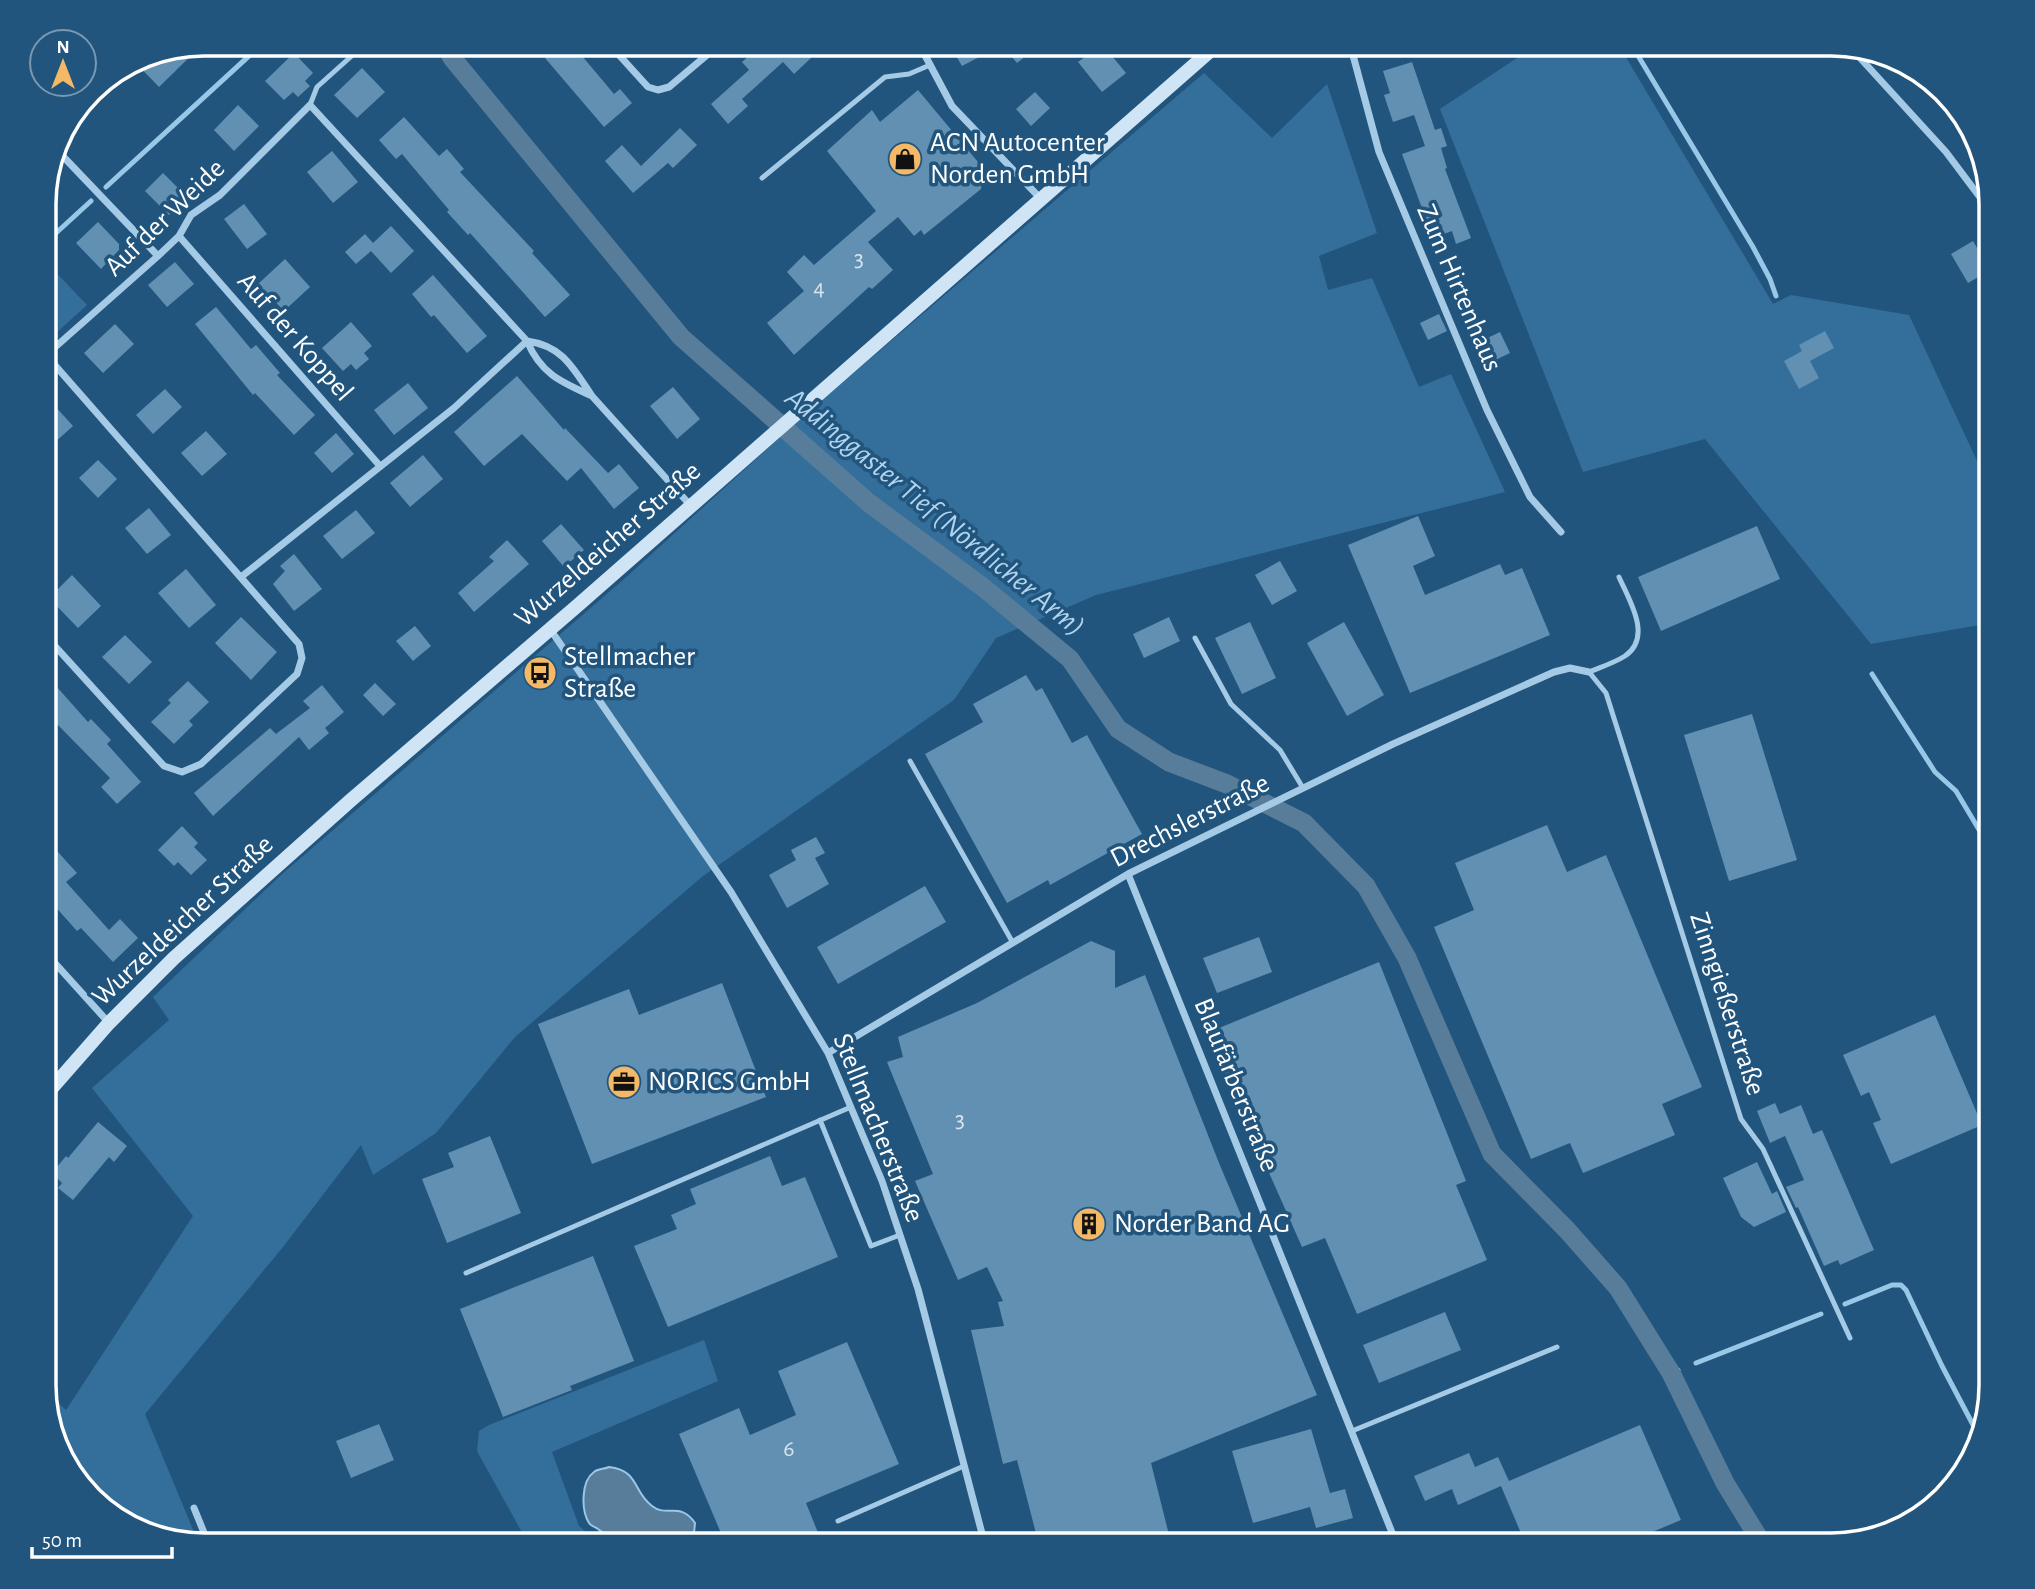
<svg xmlns="http://www.w3.org/2000/svg" width="2035" height="1589" font-family="'Alegreya Sans',sans-serif">
  <style>
    .green { fill: #346f9b }
    .water { fill: #577d9a; stroke: #99c7e8; stroke-width: 2 }
    .lines { fill: none; stroke-linecap: round; stroke-linejoin: round }
    .stream { stroke: #99c7e8; stroke-width: 5 }
    .canal { stroke: #577d9a; stroke-width: 19 }
    .building { fill: #6290b2 }
    .lane { stroke: #a5cae6; stroke-width: 5 }
    .street { stroke: #a5cae6; stroke-width: 7 }
    .secondary { stroke: #cfe4f5; stroke-width: 14 }
    .labels { text-anchor: middle; dominant-baseline: central; stroke-width: 7; stroke-linejoin: round; paint-order: stroke }
    .number-label { font-size: 24px; fill: #d8e3ec }
    .poi-label { font-size: 28px; fill: #fff; stroke: #21557d; text-anchor: start }
    .street-label { font-size: 28px; fill: #fff; stroke: #21557d }
    .water-label { font-size: 30px; font-style: italic; fill: #b0d4ee; stroke: #21557d }
    .rim { fill: none; stroke: #fff; stroke-width: 3.5 }
  </style>
  <rect width="100%" height="100%" fill="#21557d"/>
  <path class="green" d="M1538,44H1618L1773,304L1791,295L1909,315L1991,491V623L1871,644L1705,439L1583,472L1440,109Z
    M1204,73L1272,138L1327,84L1377,233L1319,256L1328,290L1372,278L1419,387L1451,374L1505,492L1096,595L996,638L954,700L703,876L515,1037L436,1133L373,1175L361,1145L283,1247L145,1414L199,1544L143,1533L99,1506L60,1456L44,1390L66,1410L193,1216L92,1088L169,1020L153,997L281,875L623,580L807,413Z
    M44,260L87,305L44,344Z
    M704,1340L718,1381L552,1452L579,1526L602,1545H529L477,1451L479,1431L489,1425Z"/>
  <path class="water" d="M609,1467C640,1471 632,1491 652,1506C667,1518 680,1501 695,1523L694,1533C664,1550 626,1552 598,1529C595,1527 591,1526 589,1523C581,1510 581,1481 594,1472C597,1469 605,1469 609,1467Z"/>
  <g class="lines">
    <path class="stream" d="M1631,44L1753,247L1770,279L1776,296
      M106,187L262,44
      M44,244L91,201
      M1872,674L1935,772L1956,791L1984,838
      M1845,1304L1892,1285H1901L1906,1290L1942,1366L1981,1440
      M1696,1363L1821,1314
      M1671,1373L1678,1370"/>
    <path class="canal" d="M444,44L453,59L681,337L869,503L984,588L1070,659L1118,729L1169,762L1227,784L1304,823L1366,886L1407,958L1492,1154L1567,1230L1618,1288L1671,1373L1725,1483L1763,1545"/>
  </g>
  <path class="building" d="M203,44L159,87L134,61L143,56Z
    M533,44H572L614,94L620,89L632,103L604,127Z
    M762,44H800L812,57L794,74L783,62L742,99L748,106L728,124L711,104L749,70L742,62Z
    M949,44H1024L1031,52L1017,63L1002,45L962,66Z
    M1102,44L1126,73L1102,92L1078,62Z
    M294,53L313,73L305,81L310,86L298,97L293,92L284,100L265,81Z
    M1412,62L1435,130L1441,128L1447,146L1441,148L1447,168L1445,169L1471,238L1456,244L1452,231L1433,238L1402,154L1425,146L1414,115L1393,122L1384,95L1390,93L1383,71Z
    M362,68L385,92L357,118L334,95Z
    M918,90L983,168L981,189L924,235L921,230L914,236L898,217L868,242L893,270L872,289L869,287L794,355L767,323L804,291L787,272L804,255L814,265L876,211L827,151L872,110L880,122Z
    M1035,92L1050,108L1031,126L1016,109Z
    M238,105L259,126L234,151L214,130Z
    M404,117L439,156L447,149L464,169L460,172L534,251L532,253L570,295L545,317L470,233L468,235L447,212L449,210L402,154L396,159L379,140Z
    M680,128L697,145L673,168L668,163L633,193L605,161L622,145L641,166Z
    M332,151L358,182L333,203L307,172Z
    M163,173L187,197L169,215L145,191Z
    M244,204L267,234L247,249L224,219Z
    M98,222L119,244V250L101,269L76,243Z
    M391,226L414,251L391,273L371,251L356,264L345,252L365,234L373,243Z
    M1973,241L1990,270L1968,283L1951,254Z
    M285,259L310,287L284,311L258,284Z
    M175,262L194,284L167,307L148,285Z
    M433,275L487,336L467,353L434,315L431,317L412,294Z
    M216,307L251,349L256,345L280,373L277,375L315,415L294,435L255,393L253,395L195,324Z
    M1439,314L1447,331L1428,340L1420,323Z
    M351,322L372,346L364,353L369,359L356,370L351,364L343,371L322,348Z
    M115,324L134,344L103,373L84,353Z
    M1825,331L1834,348L1810,361L1819,378L1799,389L1784,361L1802,351L1799,345Z
    M1500,332L1510,353L1487,364L1477,343Z
    M517,376L564,430L565,428L608,473L619,464L639,488L614,509L581,468L567,481L522,434L484,466L454,432Z
    M408,383L428,408L394,435L374,410Z
    M673,387L700,419L677,439L650,406Z
    M165,389L182,407L153,434L136,415Z
    M44,394L73,426L44,452Z
    M206,431L227,454L202,476L181,453Z
    M336,433L354,454L332,473L314,453Z
    M423,455L443,479L410,507L390,483Z
    M98,460L117,479L98,498L79,478Z
    M149,508L171,535L147,554L125,528Z
    M356,510L375,533L342,559L323,536Z
    M1418,516L1435,556L1413,566L1425,595L1500,564L1505,575L1522,568L1550,635L1410,693L1348,545Z
    M561,524L584,550L564,567L542,541Z
    M1757,526L1780,579L1661,631L1638,577Z
    M507,540L529,564L474,612L458,593L494,561L489,557Z
    M294,554L322,589L294,611L273,584L285,571L280,566Z
    M1280,561L1297,591L1272,605L1255,575Z
    M186,569L216,605L189,628L158,593Z
    M72,575L101,606L78,628L49,598Z
    M241,617L277,652L251,680L215,643Z
    M1169,617L1180,641L1144,658L1133,634Z
    M1250,622L1276,678L1242,694L1215,638Z
    M1344,622L1384,695L1347,716L1307,643Z
    M415,626L431,646L413,661L396,641Z
    M125,635L152,662L129,684L102,657Z
    M1026,675L1036,691L1042,688L1072,743L1087,735L1142,834L1050,885L1048,880L1007,903L925,754L983,722L973,704Z
    M188,681L209,702L189,721L193,725L174,744L151,722L171,703L168,700Z
    M375,683L396,704L383,716L363,695Z
    M322,685L344,712L325,728L329,733L309,750L299,737L213,816L194,793L270,728L276,734L310,708L303,701Z
    M56,686L88,722L91,719L111,740L107,744L141,782L117,804L101,787L110,778L57,724L54,727L44,716V697Z
    M1752,714L1797,860L1729,881L1684,735Z
    M1547,825L1567,872L1606,855L1702,1087L1662,1104L1675,1135L1583,1173L1570,1143L1531,1159L1434,927L1474,910L1455,863Z
    M182,826L198,843L194,847L207,860L191,875L178,862L174,866L158,850Z
    M816,837L825,853L815,858L829,884L787,908L769,875L796,860L791,850Z
    M57,851L77,873L66,882L109,930L120,919L138,938L113,962L81,928L77,931L44,894V863Z
    M925,886L946,922L838,984L817,947Z
    M1259,937L1272,972L1217,993L1203,958Z
    M1091,941L1115,951V988L1145,975L1219,1163L1317,1395L1151,1463L1169,1535L1137,1545H1039L1017,1460L1003,1464L971,1330L1004,1326L998,1302L1003,1301L987,1267L958,1280L915,1181L933,1174L887,1062L903,1057L898,1037L977,1003Z
    M1379,962L1466,1181L1456,1185L1487,1260L1357,1314L1325,1238L1302,1247L1207,1033Z
    M722,983L766,1097L592,1164L538,1024L629,989L639,1015Z
    M1935,1015L1982,1125L1891,1164L1873,1123L1881,1120L1869,1092L1861,1096L1843,1055Z
    M1775,1103L1780,1114L1801,1105L1813,1134L1822,1130L1874,1250L1840,1265L1838,1260L1824,1266L1798,1207L1796,1208L1786,1187L1804,1180L1785,1136L1770,1143L1757,1111Z
    M98,1122L127,1146L114,1162L109,1157L73,1200L58,1188L62,1183L52,1173L66,1156L68,1158Z
    M490,1136L521,1213L447,1243L422,1179L454,1167L448,1153Z
    M770,1156L782,1186L805,1177L838,1257L668,1327L634,1246L677,1229L671,1215L696,1204L690,1189Z
    M1757,1162L1772,1194L1777,1191L1786,1212L1754,1227L1741,1217L1723,1178Z
    M593,1256L634,1361L570,1386L572,1390L503,1417L460,1309Z
    M1445,1312L1461,1350L1379,1383L1363,1345Z
    M847,1342L899,1464L806,1503L823,1545H726L679,1434L739,1408L750,1435L796,1415L778,1371Z
    M379,1424L394,1460L351,1478L336,1441Z
    M1640,1425L1681,1520L1621,1545H1526L1501,1486L1458,1505L1452,1489L1425,1501L1414,1476L1469,1453L1475,1467L1498,1457L1509,1481Z
    M1311,1429L1330,1493L1345,1489L1353,1518L1316,1528L1310,1507L1253,1523L1232,1451Z"/>
  <g class="lines">
    <path class="lane" d="M310,105L317,87L365,44
      M762,178L885,77L909,74L930,65
      M1619,577C1629,600 1653,637 1625,656C1614,663 1601,667 1589,672L1606,693L1741,1119L1763,1149L1850,1338
      M1195,638L1231,704L1280,750L1303,788
      M910,761L1013,943
      M820,1120L871,1246L900,1235
      M466,1273L851,1107
      M1352,1431L1557,1347
      M838,1521L964,1466"/>
    <path class="street" d="M609,44L648,87L658,90L669,87L720,44
      M919,44L952,106L1041,199
      M1350,44L1379,152L1487,410L1530,497L1561,532
      M1851,48L1946,152L1991,212
      M56,149L158,256
      M179,236L380,466
      M44,357L158,256L179,236L191,215L220,195L310,105L527,341C541,374 561,382 592,396C573,368 563,346 527,341
      M592,396L691,506
      M241,577L454,408L527,341
      M550,629L731,892L828,1053L882,1181L918,1289L985,1545
      M44,634L164,766L182,772L201,764L297,674L302,658L299,644L46,355
      M1128,874L1397,1545
      M44,951L109,1023
      M828,1053L1128,874L1393,744L1554,672L1570,668L1589,672
      M194,1508L209,1545"/>
    <path class="secondary" d="M44,1097L109,1023L174,958L351,800L577,606L1218,44"/>
  </g>
  <defs>
    <symbol id="shop-disc" viewBox="-11 -11 22 22"><circle r="9.5" fill="#f3b966" stroke="#21557d"/><path d="M-5-2.5h2.3a2.7 3.5 0 0 1 5.4 0H5L5.5 6h-11ZM-1.5-2.5h3a1.5 2.3 0 0 0-3 0Z" fill="#111"/></symbol>
    <symbol id="bus-disc" viewBox="-11 -11 22 22"><circle r="9.5" fill="#f3b966" stroke="#21557d"/><path d="M-5-6H5V4H4V6H2V4H-2V6H-4V4H-5ZM-3.5-4V0h7V-4ZM-3.5 1.2v1.5H-2V1.2ZM2 1.2v1.5H3.5V1.2Z" fill="#111"/></symbol>
    <symbol id="office-disc" viewBox="-11 -11 22 22"><circle r="9.5" fill="#f3b966" stroke="#21557d"/><path d="M-6-3h4V-5.5h4V-3h4V5H-6ZM-1-4.5V-3h2v-1.5ZM-6 0V1H6V0Z" fill="#111"/></symbol>
    <symbol id="building-disc" viewBox="-11 -11 22 22"><circle r="9.5" fill="#f3b966" stroke="#21557d"/><path d="M-4-6H4V6H1V3H-1V6H-4ZM-2.5-4.3h1.7v1.8h-1.7ZM.8-4.3h1.7v1.8H.8ZM-2.5-1h1.7V.8h-1.7ZM.8-1h1.7V.8H.8Z" fill="#111"/></symbol>
  </defs>
  <g fill-rule="evenodd">
    <use href="#shop-disc" x="886" y="140" width="38" height="38"/>
    <use href="#bus-disc" x="521" y="654" width="38" height="38"/>
    <use href="#office-disc" x="605" y="1063" width="38" height="38"/>
    <use href="#building-disc" x="1070" y="1205" width="38" height="38"/>
  </g>
  <g class="labels">
    <g class="number-label">
      <text x="859" y="259">3</text>
      <text x="819" y="288">4</text>
      <text x="960" y="1120">3</text>
      <text x="789" y="1449">6</text>
    </g>
    <g class="poi-label">
      <text x="930" y="143">ACN Autocenter<tspan x="930" dy="32">Norden GmbH</tspan></text>
      <text x="564" y="657">Stellmacher<tspan x="564" dy="32">Straße</tspan></text>
      <text x="648" y="1082">NORICS GmbH</text>
      <text x="1114" y="1224">Norder Band AG</text>
    </g>
    <g class="street-label">
      <text transform="translate(165 218) rotate(-44)">Auf der Weide</text>
      <text transform="translate(1459 288) rotate(67)">Zum Hirtenhaus</text>
      <text transform="translate(295 337) rotate(49)">Auf der Koppel</text>
      <text transform="translate(608 545) rotate(-41)">Wurzeldeicher Straße</text>
      <text transform="translate(1190 821) rotate(-27)">Drechslerstraße</text>
      <text transform="translate(183 921) rotate(-43)">Wurzeldeicher Straße</text>
      <text transform="translate(1727 1004) rotate(72)">Zinngießerstraße</text>
      <text transform="translate(1236 1085) rotate(68)">Blaufärberstraße</text>
      <text transform="translate(878 1128) rotate(68)">Stellmacherstraße</text>
    </g>
    <g class="water-label">
      <text transform="translate(935 512) rotate(39)">Addinggaster Tief (Nördlicher Arm)</text>
    </g>
  </g>
  <path d="M0 0H2035V1589H0ZM204 56H1831A148 148 0 0 1 1979 204V1385A148 148 0 0 1 1831 1533H204A148 148 0 0 1 56 1385V204A148 148 0 0 1 204 56Z" fill="#21557d" fill-rule="evenodd"/>
  <path class="rim" d="M204 56H1831A148 148 0 0 1 1979 204V1385A148 148 0 0 1 1831 1533H204A148 148 0 0 1 56 1385V204A148 148 0 0 1 204 56Z"/>
  <g transform="translate(63 63)"><circle r="33" fill="#21557d" stroke="#7a99b1" stroke-width="2"/>
  <path d="M0-5L12 26L0 18L-12 26Z" fill="#f3b966"/>
  <text y="-10" font-size="19" font-weight="bold" text-anchor="middle" fill="#ffffff">N</text>
  </g>
  <path d="M32 1547v10h140v-10" fill="none" stroke="#ffffff" stroke-width="3.5"/>
  <text x="42" y="1547" font-size="21" fill="#ffffff" stroke="#21557d" stroke-width="5" paint-order="stroke">50 m</text>
</svg>
